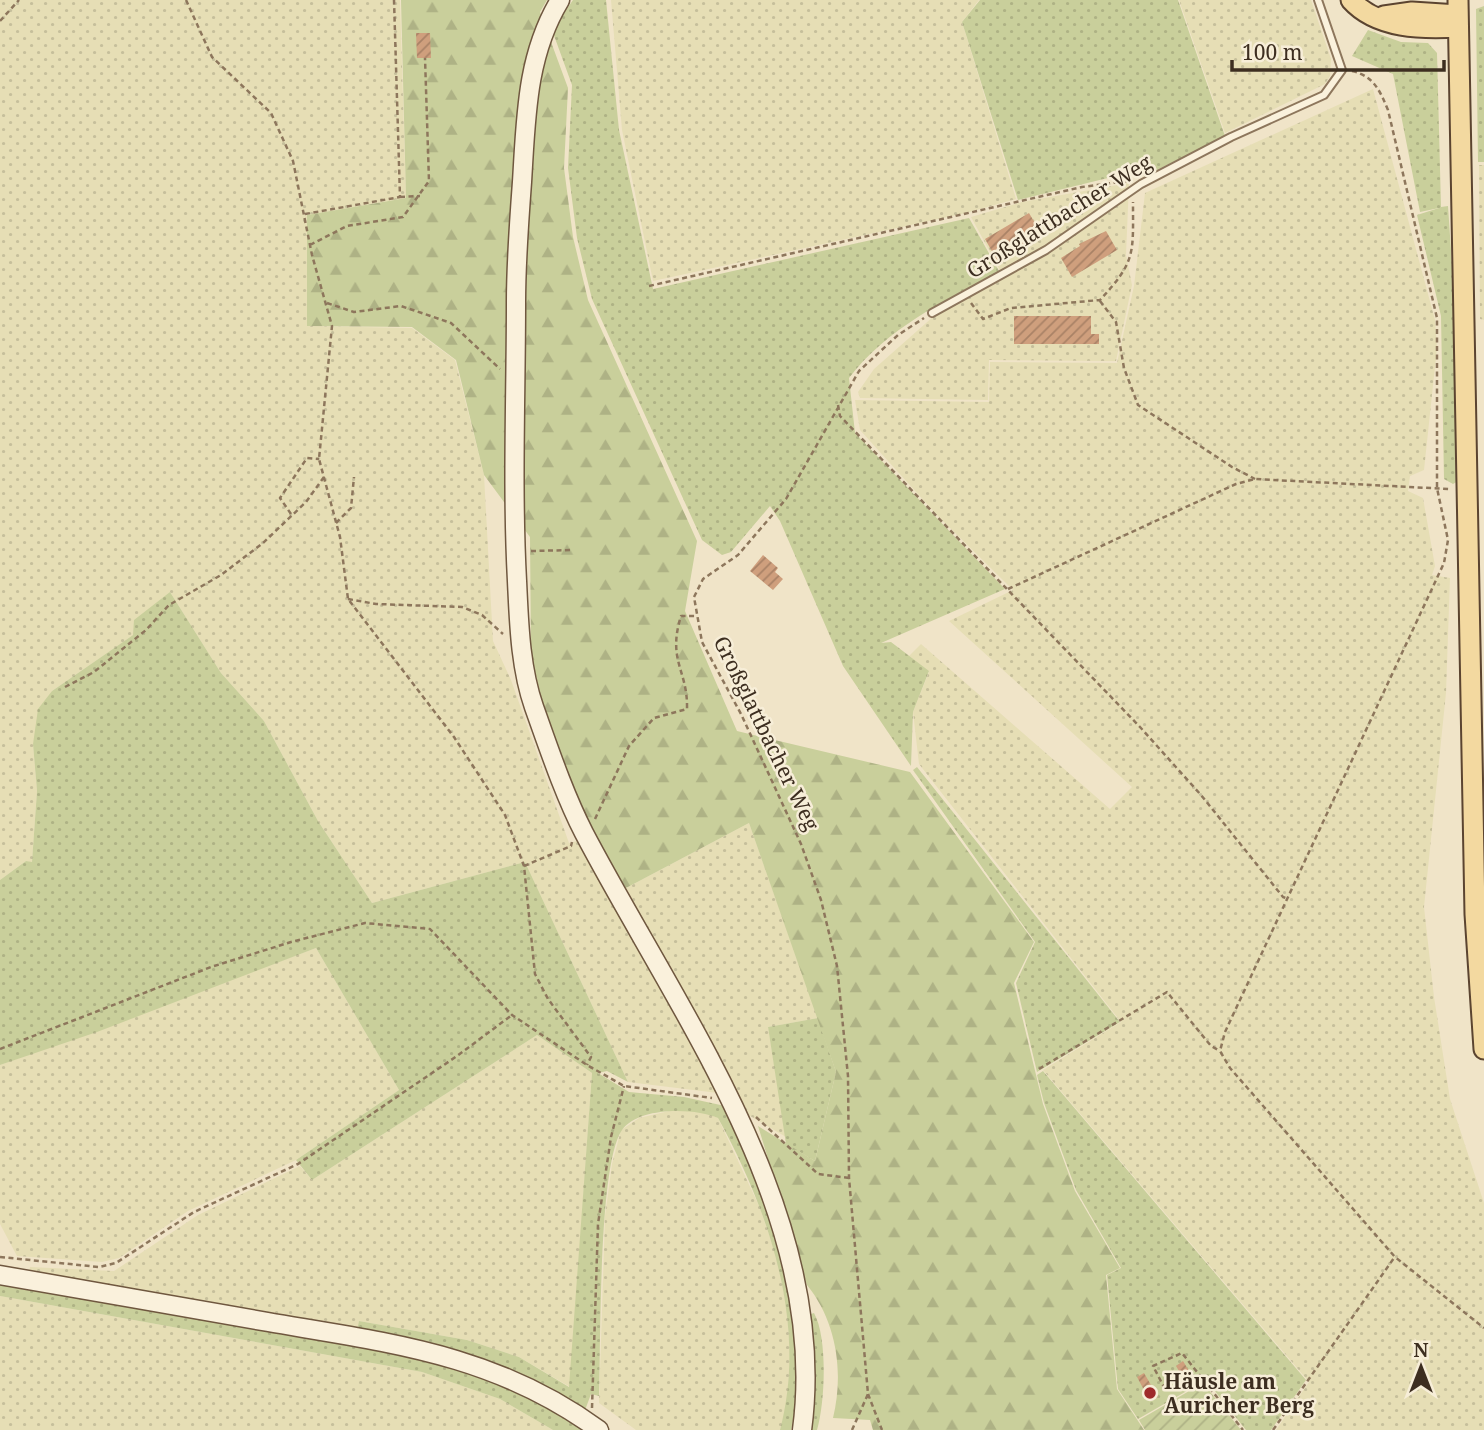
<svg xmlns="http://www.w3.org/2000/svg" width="1484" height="1430" font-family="'Noto Serif',serif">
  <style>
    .farmland { fill: url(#farmland-dots) }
    .grass { fill: url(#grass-dots) }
    .forest { fill: url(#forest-firs) }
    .garden { fill: url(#garden-furrows) }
    .building { fill: url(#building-hatch) }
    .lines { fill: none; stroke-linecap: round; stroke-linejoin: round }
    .lane-casing { stroke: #8d765c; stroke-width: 10 }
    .secondary-casing { stroke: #6f573f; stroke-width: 21 }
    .primary-casing { stroke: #5b4430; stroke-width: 23 }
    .path { stroke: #8d765c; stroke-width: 2.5; stroke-dasharray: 5 3.5; stroke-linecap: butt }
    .lane { stroke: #faf1dc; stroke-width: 6 }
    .secondary { stroke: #faf1dc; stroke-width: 18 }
    .primary { stroke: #f3d9a0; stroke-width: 19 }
    .poi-dot { fill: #9e2a2b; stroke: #f7eed8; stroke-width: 2.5 }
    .labels { text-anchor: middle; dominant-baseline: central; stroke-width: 5; stroke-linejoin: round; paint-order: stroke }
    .street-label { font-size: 21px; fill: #3d2e20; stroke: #f7eed8 }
    .poi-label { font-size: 21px; font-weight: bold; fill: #3d2e20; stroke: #f7eed8; text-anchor: start }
  </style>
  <defs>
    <pattern id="farmland-dots" width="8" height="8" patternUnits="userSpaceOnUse" patternTransform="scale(1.75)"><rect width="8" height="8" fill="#e6deb5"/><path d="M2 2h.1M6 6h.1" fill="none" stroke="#c6bf9b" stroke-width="1.8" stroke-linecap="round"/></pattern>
    <pattern id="grass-dots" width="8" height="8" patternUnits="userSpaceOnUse" patternTransform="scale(1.75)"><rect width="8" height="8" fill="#c9cf9b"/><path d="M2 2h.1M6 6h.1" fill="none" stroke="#aeb285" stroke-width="1.8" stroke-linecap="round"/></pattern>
    <pattern id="forest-firs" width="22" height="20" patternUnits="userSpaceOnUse" patternTransform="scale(1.75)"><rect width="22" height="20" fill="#c9cf9b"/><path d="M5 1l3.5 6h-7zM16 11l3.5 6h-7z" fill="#aeb285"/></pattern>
    <pattern id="garden-furrows" width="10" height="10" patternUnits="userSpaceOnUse" patternTransform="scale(1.75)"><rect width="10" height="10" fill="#c9cf9b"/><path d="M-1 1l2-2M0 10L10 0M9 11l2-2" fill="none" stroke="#aeb285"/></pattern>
    <pattern id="building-hatch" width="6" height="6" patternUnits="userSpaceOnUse" patternTransform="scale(1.75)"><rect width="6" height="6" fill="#cf9f7d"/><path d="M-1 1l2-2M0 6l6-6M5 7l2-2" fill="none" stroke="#a98266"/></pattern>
  </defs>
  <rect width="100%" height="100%" fill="#f0e4c8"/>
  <path class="farmland" d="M0,0H400L406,198L307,215V326L412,328L455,360L484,475L493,641L511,680L569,843L577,841L718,1093L628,1082L525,862L372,903L318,821L264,721L221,673L170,592L133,635L52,691L33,744L37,791L32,863L26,861L0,880Z
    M611,0H979L962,22L1016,199L966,213L653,281L622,130Z
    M1179,0H1311L1331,59L1330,76L1325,84L1225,133Z
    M1373,89L1435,320L1437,348L1424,470L1410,476L1408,491L1423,498L1435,566L1432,575L1450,578L1446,693L1424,907L1434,997L1450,1099L1484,1203V1430H1276L1309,1382L1043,1070L1121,1022L919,764L913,712L929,672L909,656L921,644L1110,809L1132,787L949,621L1013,590L936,514L860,430L855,400L989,402L990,362L1117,363L1134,286L1145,193Z
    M1479,165H1484V320L1480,319Z
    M1129,183L1126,255L1132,285L1116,361L989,360L988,400L860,398L858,392L874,369L960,293L1001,272L971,217L1022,202Z
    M749,823L818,1018L768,1027L786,1137L745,1113L626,888Z
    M316,948L399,1090L296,1160L188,1211L119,1258L102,1262L17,1256L0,1224V1065Z
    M537,1035L592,1073L570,1387L519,1357L467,1340L359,1321L357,1330L29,1273L30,1267L114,1271L198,1215L300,1166L312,1180Z
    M669,1111H702L718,1118L760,1208L777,1258L787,1310L790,1355L787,1404L780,1430H636L599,1403L605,1216L612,1164L621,1130L639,1118Z
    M0,1296L422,1372L500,1399L553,1430H0Z"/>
  <path class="grass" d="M573,0H606L619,130L653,289L969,218L999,271C945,301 887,328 849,378L855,433L1005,589L881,643L891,642L929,671L913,712L911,766L843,666L780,521L770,506L731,552L722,555L702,540L592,299L577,238L568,168L572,85L552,30Z
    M980,0H1178L1225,136L1147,175L1116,176L1018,200L962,22Z
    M1484,6V162H1478L1476,9Z
    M1368,30L1401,42L1428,43L1437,53L1441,207L1448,206L1456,325L1460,480L1453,484L1444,479L1441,316L1417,215L1439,208L1420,212L1393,74L1352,56Z
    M170,592L221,673L264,721L318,821L372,903L525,862L628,1082L607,1071L598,1073L629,1092L684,1097L725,1106C768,1209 817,1316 791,1430H780C808,1324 769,1211 718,1118C696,1108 639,1106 622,1130C598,1164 601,1346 599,1396L591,1394L584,1413C509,1362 445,1347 357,1330L359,1321L467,1340L519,1357L569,1387L592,1073L537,1035L312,1180L296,1160L399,1090L316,948L97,1032L0,1065V880L26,861L32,862L37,791L33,744L38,709L52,691L133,635L134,620Z
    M917,767L1120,1022L1037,1072L1016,983L1035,942L913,770Z
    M818,1018L836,1072L815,1161L786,1144L768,1027Z
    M1043,1071L1306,1380L1271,1430H1246L1206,1380L1138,1419L1118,1389L1107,1275L1121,1268L1076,1190L1044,1103L1037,1075Z
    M0,1282L431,1358L511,1385L586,1430H553L500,1399L422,1372L0,1296Z
    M814,1313C828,1338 825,1403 817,1430H808L812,1408L811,1314Z"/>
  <path class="forest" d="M401,0H547L540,12L568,88L564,168L573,237L588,300L697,541L685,611L737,731L910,772L1034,942L1014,983L1043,1104L1075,1191L1120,1268L1106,1275L1117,1389L1144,1430H873L870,1420L833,1418C844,1373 837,1322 807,1285L758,1126L815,1161L836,1072L749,823L626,888L589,832L542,702L531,654L530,537L484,475L456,360L412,327L307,326V215L406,198Z"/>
  <path class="garden" d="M1203,1383L1241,1430H1145L1139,1420Z"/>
  <path class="building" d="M416,33H430L431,58H417Z
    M1029,213L1042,235L998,262L985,239Z
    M1106,231L1117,250L1072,277L1061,258L1080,246L1079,244Z
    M1014,316H1091V334H1099V344H1014Z
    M763,555L778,568L775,572L783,579L773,590L750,571Z
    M1183,1361L1192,1376L1185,1381L1176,1366Z
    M1144,1373L1158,1397L1150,1401L1137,1377Z"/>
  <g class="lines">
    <defs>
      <path id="lane" d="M932,313L1046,250L1141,184L1231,137L1324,95L1342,70L1318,0"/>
      <path id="secondary" d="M560,0C526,56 526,119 522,182C519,222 516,262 516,302C516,395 512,488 517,581C519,622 520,667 534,707C549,749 564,794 584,833C679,1014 831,1216 802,1430
        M0,1275C89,1291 179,1306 268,1322C390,1343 495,1354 599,1430"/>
      <path id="primary" d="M1351,0C1377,29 1423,29 1458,27
        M1458,0L1475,914L1484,1049
        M1384,16L1412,12L1458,15"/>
    </defs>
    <use href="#lane" class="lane-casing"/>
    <use href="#secondary" class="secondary-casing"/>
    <use href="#primary" class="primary-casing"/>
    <path class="path" d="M186,0L212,57L271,113L293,161L312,255L332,326L319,459L340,537L348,599L454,737L505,815L524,866L535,974L548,999L591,1057L587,1065
      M0,21L19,0
      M1352,71C1374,76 1380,91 1388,110L1437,318V488L1448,540L1444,563L1225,1032L1220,1051L1230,1068L1395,1257L1484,1328
      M400,197L420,196
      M305,214L400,197L394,0
      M310,245L347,226L403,217L429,181L425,58
      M649,286L1082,187L1128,181
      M1100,301L1116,322L1124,368L1138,405L1232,467L1255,479
      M327,303L354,312L401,306L451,323L500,369
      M971,303L983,319L1011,308L1100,300C1136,261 1133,254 1133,202
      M838,405L840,416L1140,727L1201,795L1283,897L1288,899
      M291,514L280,498L307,458L319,459
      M336,523L351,508L354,477
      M531,551L573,550
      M1008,589L1236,484L1255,479L1449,489
      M348,599L376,604L462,607L482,615L503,634
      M65,687L94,672L146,630L169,605L221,575L263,543L306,502L324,477
      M595,819L629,746L654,718L687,709C688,670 667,661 681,616H695
      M524,866L571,846L572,842
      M0,1049L211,967L291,942L365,923L430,929L512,1015L587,1065L624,1086L712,1098
      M1039,1069L1167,992L1211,1046L1220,1051
      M756,1117L818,1174L849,1178
      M0,1257L99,1267L116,1263L194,1212L298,1164L457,1056L512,1015
      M1165,1389L1153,1366L1182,1353L1243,1430
      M868,1394L882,1430
      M592,1408L598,1224L611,1137L624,1086
      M852,1430L868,1394L849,1178L848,1076L837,966L821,900L801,844L741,714L702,642L694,597L703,579L738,555L786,499L859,371L898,335L924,318
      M1273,1430L1394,1258"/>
    <use href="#lane" class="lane"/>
    <use href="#secondary" class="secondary"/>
    <use href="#primary" class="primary"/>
  </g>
  <circle class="poi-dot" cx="1150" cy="1393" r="7"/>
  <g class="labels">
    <g class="street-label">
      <text transform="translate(1059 216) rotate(-32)">Großglattbacher Weg</text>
      <text transform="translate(767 733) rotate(64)">Großglattbacher Weg</text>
    </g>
    <g class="poi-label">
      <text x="1164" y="1381">Häusle am<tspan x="1164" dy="24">Auricher Berg</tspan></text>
    </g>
  </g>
  <g transform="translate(1421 1367)" stroke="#f7eed8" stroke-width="5" paint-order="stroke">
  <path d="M0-5L12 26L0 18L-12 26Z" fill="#3d2e20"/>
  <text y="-10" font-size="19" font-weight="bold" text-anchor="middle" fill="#3d2e20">N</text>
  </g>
  <path d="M1232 60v10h212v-10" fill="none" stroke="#3d2e20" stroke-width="3.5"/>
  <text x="1242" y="60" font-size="21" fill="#3d2e20" stroke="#f7eed8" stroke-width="5" paint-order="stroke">100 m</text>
</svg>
